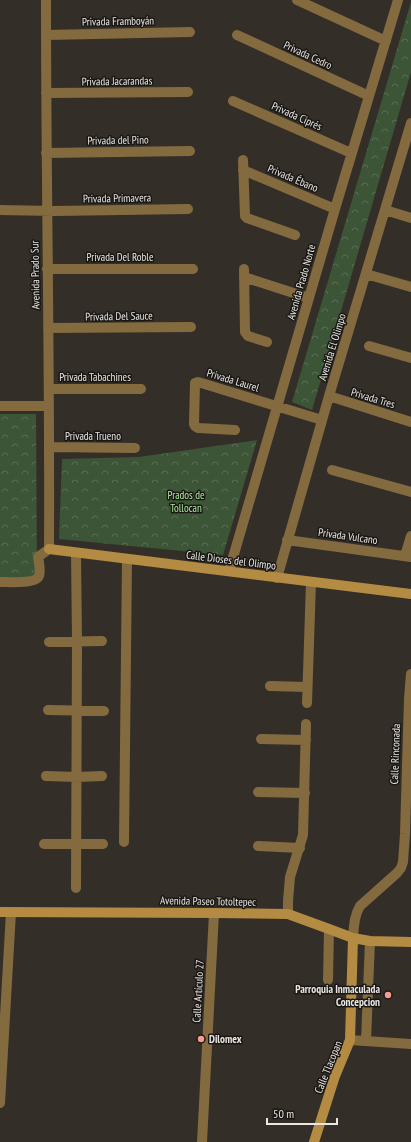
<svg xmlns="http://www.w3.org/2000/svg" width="411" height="1142" font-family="'PT Sans Narrow',sans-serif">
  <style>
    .park { fill: url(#park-crowns) }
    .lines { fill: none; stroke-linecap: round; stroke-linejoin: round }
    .street { stroke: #846a3f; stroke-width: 10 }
    .secondary { stroke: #b48b42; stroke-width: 10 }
    .poi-dot { fill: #f59c91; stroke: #191714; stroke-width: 1.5 }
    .labels { text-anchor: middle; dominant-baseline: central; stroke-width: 3; stroke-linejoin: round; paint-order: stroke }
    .street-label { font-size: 11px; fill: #eae6e2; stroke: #191714 }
    .park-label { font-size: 11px; fill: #abea9d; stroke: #191714 }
    .poi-label { font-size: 11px; font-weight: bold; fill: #eae6e2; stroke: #191714; text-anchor: end }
  </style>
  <defs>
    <pattern id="park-crowns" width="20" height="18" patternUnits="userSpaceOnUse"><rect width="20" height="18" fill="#3d5537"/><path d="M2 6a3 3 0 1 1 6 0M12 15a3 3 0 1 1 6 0" fill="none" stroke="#596d54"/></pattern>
  </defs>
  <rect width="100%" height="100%" fill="#342e28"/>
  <path class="park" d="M411,2V72L312,410L292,402Z
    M0,414H36L37,579L0,578Z
    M257,440L223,555L59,539L62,459L139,457Z"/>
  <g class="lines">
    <path class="street" d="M297,0L386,41
      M46,35L190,32
      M237,35L369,96
      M46,93L188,92
      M233,101L351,153
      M46,153L190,151
      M243,160L245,216L247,218L295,235
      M243,170L335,209
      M0,210L54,211L188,209
      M385,210L411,218
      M47,269H193
      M244,269L245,332L248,336L267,342
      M366,274L411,287
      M244,277L309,298
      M48,328L191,327
      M369,346L411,358
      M49,389H141
      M329,396L411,422
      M0,406H49
      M235,430L198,428L195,426L194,424L195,383L198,382L322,420
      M50,447L135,448
      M332,470L411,492
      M287,540L411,557
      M405,556L411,536
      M229,571L335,209L398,0
      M277,578L329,396L411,123
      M0,582C8,582 36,584 39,576C41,570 39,563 38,557L49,549C50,366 46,183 46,0
      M49,642L102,641
      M270,686L307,687
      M307,703L311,582
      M48,710L104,711
      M261,739L306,740
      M46,776L77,777L102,776
      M258,792L305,793
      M124,842L127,559
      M44,844H103
      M258,846L300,848
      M76,888L77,641L76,553
      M288,914V901L290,877L303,835L306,724
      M353,938C354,927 354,916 360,906L397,873L401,868L403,862L405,834L409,699L411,674
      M328,980L329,929
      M350,1040L411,1044
      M366,1041L370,941
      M0,1103L11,912
      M202,1142L214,913"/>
    <path class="secondary" d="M49,549L411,594
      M0,912L214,913L288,914L329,929L353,938L370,941L411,942
      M314,1142L335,1076L350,1040L353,938"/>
  </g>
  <g class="poi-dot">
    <circle cx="388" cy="995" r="4"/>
    <circle cx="201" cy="1039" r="4"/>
  </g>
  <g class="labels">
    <g class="street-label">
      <text transform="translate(118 21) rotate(-1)">Privada Framboyán</text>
      <text transform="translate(308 55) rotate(25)">Privada Cedro</text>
      <text transform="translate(117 81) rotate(-1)">Privada Jacarandas</text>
      <text transform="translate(297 116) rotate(24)">Privada Ciprés</text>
      <text transform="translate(118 140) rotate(-1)">Privada del Pino</text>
      <text transform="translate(293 178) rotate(23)">Privada Ébano</text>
      <text transform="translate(117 198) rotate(-1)">Privada Primavera</text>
      <text x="120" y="257">Privada Del Roble</text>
      <text transform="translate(35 275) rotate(-91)">Avenida Prado Sur</text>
      <text transform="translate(301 282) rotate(-74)">Avenida Prado Norte</text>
      <text transform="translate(119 316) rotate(-1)">Privada Del Sauce</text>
      <text transform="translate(332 347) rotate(-73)">Avenida El Olimpo</text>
      <text x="95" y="377">Privada Tabachines</text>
      <text transform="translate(233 380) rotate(17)">Privada Laurel</text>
      <text transform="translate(373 398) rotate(17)">Privada Tres</text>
      <text x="93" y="436">Privada Trueno</text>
      <text transform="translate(348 536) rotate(8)">Privada Vulcano</text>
      <text transform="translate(231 560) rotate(7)">Calle Dioses del Olimpo</text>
      <text transform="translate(395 754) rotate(-88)">Calle Rinconada</text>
      <text transform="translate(208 901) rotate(1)">Avenida Paseo Totoltepec</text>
      <text transform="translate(198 991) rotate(-87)">Calle Artículo 27</text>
      <text transform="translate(328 1067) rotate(-68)">Calle Tlacopan</text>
    </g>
    <g class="park-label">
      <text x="186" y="495">Prados de<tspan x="186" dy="13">Tollocan</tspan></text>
    </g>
    <g class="poi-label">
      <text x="380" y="989">Parroquia Inmaculada<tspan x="380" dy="13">Concepcion</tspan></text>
      <text x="209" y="1039" text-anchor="start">Dilomex</text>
    </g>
  </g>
  <path d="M267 1118v6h70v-6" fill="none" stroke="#eae6e2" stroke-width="2"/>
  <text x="273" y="1118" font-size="12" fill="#eae6e2" stroke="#191714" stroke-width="3" paint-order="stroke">50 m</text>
</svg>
